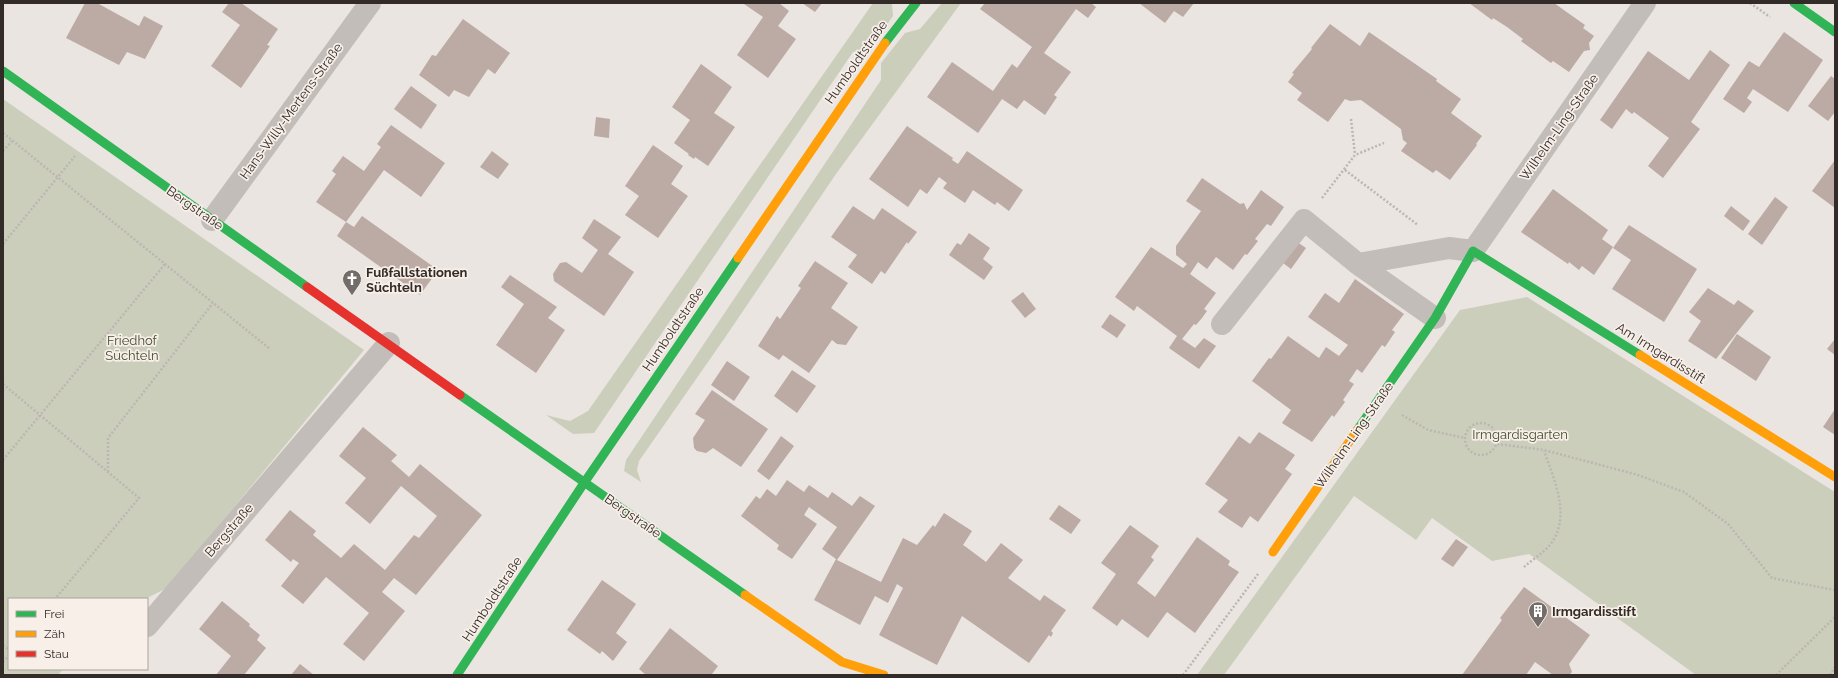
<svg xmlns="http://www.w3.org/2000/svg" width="1838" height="678" font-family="Raleway,sans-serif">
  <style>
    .green { fill: #cccebc }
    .building { fill: #bcaaa4 }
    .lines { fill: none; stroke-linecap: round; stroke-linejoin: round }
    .path { stroke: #bcb6b2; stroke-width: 2.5; stroke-dasharray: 2 2; stroke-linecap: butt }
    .street { stroke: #c3bdb9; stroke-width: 22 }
    .fast { stroke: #30b455; stroke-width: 9 }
    .slow { stroke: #ff9f0a; stroke-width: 9 }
    .jam { stroke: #e5322d; stroke-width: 9 }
    .labels { text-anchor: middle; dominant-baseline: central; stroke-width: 3.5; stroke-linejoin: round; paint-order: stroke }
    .street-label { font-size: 13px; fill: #332b28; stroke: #f7efe8 }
    .poi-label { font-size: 13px; font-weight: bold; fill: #332b28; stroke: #f7efe8; text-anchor: start }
    .park-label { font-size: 13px; fill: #444e2f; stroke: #f7efe8 }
  </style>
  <rect width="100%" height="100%" fill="#eae5e0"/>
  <path class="green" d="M873,3H892L893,16L872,46L853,52L594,433L573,434L546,415L570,421L588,411Z
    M942,3H961L836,174L724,339L639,461L637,470L641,482L624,471L626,460L881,80V63L905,33L920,29Z
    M3,99L364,350L167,588L145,599H9V669H63L58,675H3Z
    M1527,297L1835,492V675H1696L1529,554L1492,561L1432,518L1416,540L1354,496L1224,675H1197L1460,310Z"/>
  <path class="building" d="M85,3H97L139,26L144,16L163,26L145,59L127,52L119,65L66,38Z
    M229,3H241L278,29L267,45L270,46L241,88L211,66L240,25L222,12Z
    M745,3H779L789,11L778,26L796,39L768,78L737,55L763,17L744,4Z
    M802,3H822L815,12Z
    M985,3H1091L1096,7L1088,18L1076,9L1044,53L1071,72L1054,95L1057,97L1045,115L1024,100L1017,109L1002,99L978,133L927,97L952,62L993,91L1012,64L1017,68L1032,47L980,9Z
    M1139,3H1194L1183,17L1174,11L1165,23Z
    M1469,3H1554L1585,25L1583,28L1594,36L1589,43L1590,50L1584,51L1569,72L1553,61L1551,63L1521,41L1523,39L1507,27L1493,18L1492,20Z
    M463,19L510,53L495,74L488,69L469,97L454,90L449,97L419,75L432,55L436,56Z
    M1330,24L1360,46L1369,32L1437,79L1436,81L1461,99L1451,113L1482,136L1476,144L1477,145L1450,180L1436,170L1433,173L1401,151L1407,143L1403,140L1401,129L1361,100L1350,101L1345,99L1328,122L1297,100L1302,93L1288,82L1294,74L1292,73L1312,49L1311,48Z
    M1784,32L1823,60L1788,112L1753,89L1747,98L1752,102L1744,113L1723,99L1749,61L1759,67Z
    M1710,50L1730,65L1691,122L1700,129L1663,178L1648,166L1669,138L1634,112L1632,114L1626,109L1612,129L1600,120L1648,51L1689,80Z
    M701,64L732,87L714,113L735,127L708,166L695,157L694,159L688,155L689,154L674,143L690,120L672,107Z
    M1831,76L1835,79V112L1828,121L1808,106Z
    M411,86L437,105L421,129L394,109Z
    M596,117L610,119L609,138L594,136Z
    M391,125L445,163L421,197L384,170L346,222L354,227L362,216L438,270L420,295L337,236L346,222L316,202L336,174L332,171L343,156L364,171L381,147L377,144Z
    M907,126L953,158L952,160L958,164L967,151L1023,190L1009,211L997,202L995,205L973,190L965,203L943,188L947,183L939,177L927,194L920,189L908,207L869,179Z
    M653,145L683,166L671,184L688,196L658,238L625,215L639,196L625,186Z
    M492,151L509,164L498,179L480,167Z
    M1835,160V208L1812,191Z
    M1202,178L1240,204L1244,203L1247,210L1261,190L1284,207L1271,226L1267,224L1255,239L1258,241L1247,255L1245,254L1233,270L1216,257L1207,269L1198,262L1190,274L1216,293L1204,309L1207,311L1202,318L1196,325L1194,324L1182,339L1195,348L1204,338L1216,346L1199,369L1169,348L1177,336L1137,306L1134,311L1115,297L1151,247L1183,268L1187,264L1176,255V246L1201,211L1186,201Z
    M1553,189L1608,230L1602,239L1613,247L1594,275L1582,266L1579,270L1569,262L1568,264L1521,232Z
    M1775,197L1788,207L1762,245L1748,234Z
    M853,206L874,220L882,208L917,232L908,244L907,242L885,274L881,271L872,284L848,267L857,255L831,237Z
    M1731,206L1750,221L1743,231L1724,216Z
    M594,219L621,237L608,254L634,272L604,316L554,281L553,274L560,263L566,262L582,273L598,250L582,238Z
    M1629,225L1697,269L1664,322L1612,289L1631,260L1613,248Z
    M969,233L990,248L983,259L993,267L984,280L949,255L957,243L961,245Z
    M1294,240L1306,248L1291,269L1279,260Z
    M815,261L848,283L831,308L858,327L846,345L837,344L832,340L809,373L783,355L779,360L758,346L777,316L780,319L801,288L798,286Z
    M510,275L557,307L548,318L565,330L536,373L496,345L524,304L501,287Z
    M1355,279L1404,314L1392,330L1395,332L1385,347L1382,345L1362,373L1357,369L1349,381L1354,384L1343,400L1345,402L1334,417L1332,415L1312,442L1282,423L1291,410L1252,381L1269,358L1271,359L1288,336L1319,358L1326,347L1339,356L1348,345L1308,317L1325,293L1339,303Z
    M1708,288L1734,305L1738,300L1754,311L1716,359L1688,341L1701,321L1689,312Z
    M1023,292L1036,309L1025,318L1011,301Z
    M1110,314L1126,325L1117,338L1101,327Z
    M1737,334L1771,357L1756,381L1721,358Z
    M1835,339V355L1827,349Z
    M727,361L750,377L734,401L711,385Z
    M792,370L816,386L797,413L774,396Z
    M712,390L768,429L741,467L713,448L706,453L697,451L694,448L693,438L705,420L695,414Z
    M1835,409V435L1823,427Z
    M363,427L397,455L391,461L409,477L420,464L482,515L416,595L394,578L382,592L405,611L364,661L343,644L369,613L326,577L303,604L281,586L299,563L293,559L291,562L265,540L290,510L316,531L313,535L341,558L354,544L385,570L414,535L419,538L437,516L401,486L370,524L345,503L366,478L339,456Z
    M1259,432L1295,455L1285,469L1292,474L1258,522L1250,516L1242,528L1218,512L1228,500L1205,484L1239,436L1250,444Z
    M781,436L794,446L769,480L757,471Z
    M787,480L804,492L809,485L828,498L832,492L852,506L860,496L875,506L837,560L881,582L903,538L917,545L933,525L935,527L944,513L972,531L963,545L966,547L986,562L1001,543L1023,560L1008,578L1040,601L1044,595L1066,610L1051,631L1053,633L1051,637L1049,635L1029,663L962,616L937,665L879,635L903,588L897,584L888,603L875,596L860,625L814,600L836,559L822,549L837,527L809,507L804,515L817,524L792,559L777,549L779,545L741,516L756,496L760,499L767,489L776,496Z
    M1059,505L1081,520L1071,534L1049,519Z
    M1130,525L1159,546L1151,557L1154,560L1137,583L1155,597L1197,537L1230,561L1228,565L1239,572L1195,633L1167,612L1148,638L1122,619L1117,626L1092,608L1116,574L1101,563Z
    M1456,539L1468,547L1453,567L1441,559Z
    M602,580L636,604L616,633L627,642L613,661L602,651L600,654L567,630Z
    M1524,587L1590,635L1569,664L1572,672L1569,675H1553L1535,662L1526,675H1462L1502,620L1500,618Z
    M222,601L250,624L249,626L260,635L257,640L266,648L244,675H216L231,656L199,629Z
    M670,628L718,666L712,674L713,675H646L639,669Z
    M300,664L314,675H291Z"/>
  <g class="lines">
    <path class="path" d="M1750,3L1770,17
      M1351,119L1355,155
      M3,133L270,349
      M3,151L12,141
      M1345,170L1418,225
      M1322,198L1355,155L1384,143
      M3,244L75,156
      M3,384L139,498L55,599
      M1402,415L1428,430L1465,438
      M1465 439a16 16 0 1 1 32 0a16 16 0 1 1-32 0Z
      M1497,444L1544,450L1638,475L1684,492L1728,524L1772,578L1835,590
      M3,460L165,264
      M108,472V438L213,303
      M1524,567C1532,560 1543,553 1550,545C1572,517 1554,479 1544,451
      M3,645L9,650
      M3,662L9,655
      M1183,675L1258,574
      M1776,675L1835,617
      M1830,675L1835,667"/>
    <path class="street" d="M212,220L370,3
      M1358,264L1435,318
      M1222,324L1304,220L1358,264L1449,248L1473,251L1645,3
      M147,626L389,343"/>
    <path class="fast" d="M1794,3L1835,32
      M885,43L916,3
      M3,71L307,287
      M460,395L745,595
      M1358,429L1435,318L1473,251L1640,355
      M457,675L584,483L738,258"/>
    <path class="slow" d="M738,258L885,43
      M1640,355L1835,477
      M1273,552L1358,429
      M745,595L842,662L884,675"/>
    <path class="jam" d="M307,287L460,395"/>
  </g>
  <defs>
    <symbol id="church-pin" viewBox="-11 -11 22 30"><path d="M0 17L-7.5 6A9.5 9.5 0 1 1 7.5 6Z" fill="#736c68" stroke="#f7efe8"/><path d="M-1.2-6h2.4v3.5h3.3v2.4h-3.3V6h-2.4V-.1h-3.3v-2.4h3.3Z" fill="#fff"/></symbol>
    <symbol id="building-pin" viewBox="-11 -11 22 30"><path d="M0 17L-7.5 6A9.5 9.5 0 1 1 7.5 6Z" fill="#736c68" stroke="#f7efe8"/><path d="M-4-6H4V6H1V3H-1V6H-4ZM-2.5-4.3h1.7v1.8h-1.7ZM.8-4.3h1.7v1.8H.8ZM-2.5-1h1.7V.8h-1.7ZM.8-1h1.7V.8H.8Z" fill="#fff"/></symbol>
  </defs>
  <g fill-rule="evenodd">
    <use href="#church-pin" x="341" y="268" width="22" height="30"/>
    <use href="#building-pin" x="1527" y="600" width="22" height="30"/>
  </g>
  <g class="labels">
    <g class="street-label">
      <text transform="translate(856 62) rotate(-55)">Humboldtstraße</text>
      <text transform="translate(291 111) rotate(-54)">Hans-Willy-Mertens-Straße</text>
      <text transform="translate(1559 127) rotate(-55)">Wilhelm-Ling-Straße</text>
      <text transform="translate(195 208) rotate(35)">Bergstraße</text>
      <text transform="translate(673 329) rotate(-56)">Humboldtstraße</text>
      <text transform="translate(1661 353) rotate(32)">Am Irmgardisstift</text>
      <text transform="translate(1354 435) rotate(-55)">Wilhelm-Ling-Straße</text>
      <text transform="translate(633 516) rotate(35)">Bergstraße</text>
      <text transform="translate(229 530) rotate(-49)">Bergstraße</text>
      <text transform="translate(492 599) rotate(-57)">Humboldtstraße</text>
    </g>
    <g class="poi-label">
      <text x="366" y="272">Fußfallstationen<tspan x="366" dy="15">Süchteln</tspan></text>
      <text x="1552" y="611">Irmgardisstift</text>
    </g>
    <g class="park-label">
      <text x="132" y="340">Friedhof<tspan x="132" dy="15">Süchteln</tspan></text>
      <text x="1520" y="434">Irmgardisgarten</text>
    </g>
  </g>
  <rect width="1838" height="678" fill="none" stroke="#332b28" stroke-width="8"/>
  <rect x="8" y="598" width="140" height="72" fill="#f7efe8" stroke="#a9a19b"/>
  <rect x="16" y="611" width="20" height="6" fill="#30b455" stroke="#a9a19b"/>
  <text x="44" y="618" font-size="12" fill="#332b28">Frei</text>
  <rect x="16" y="631" width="20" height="6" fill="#ff9f0a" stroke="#a9a19b"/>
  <text x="44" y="638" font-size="12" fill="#332b28">Zäh</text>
  <rect x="16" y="651" width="20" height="6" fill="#e5322d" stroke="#a9a19b"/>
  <text x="44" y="658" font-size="12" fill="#332b28">Stau</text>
</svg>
